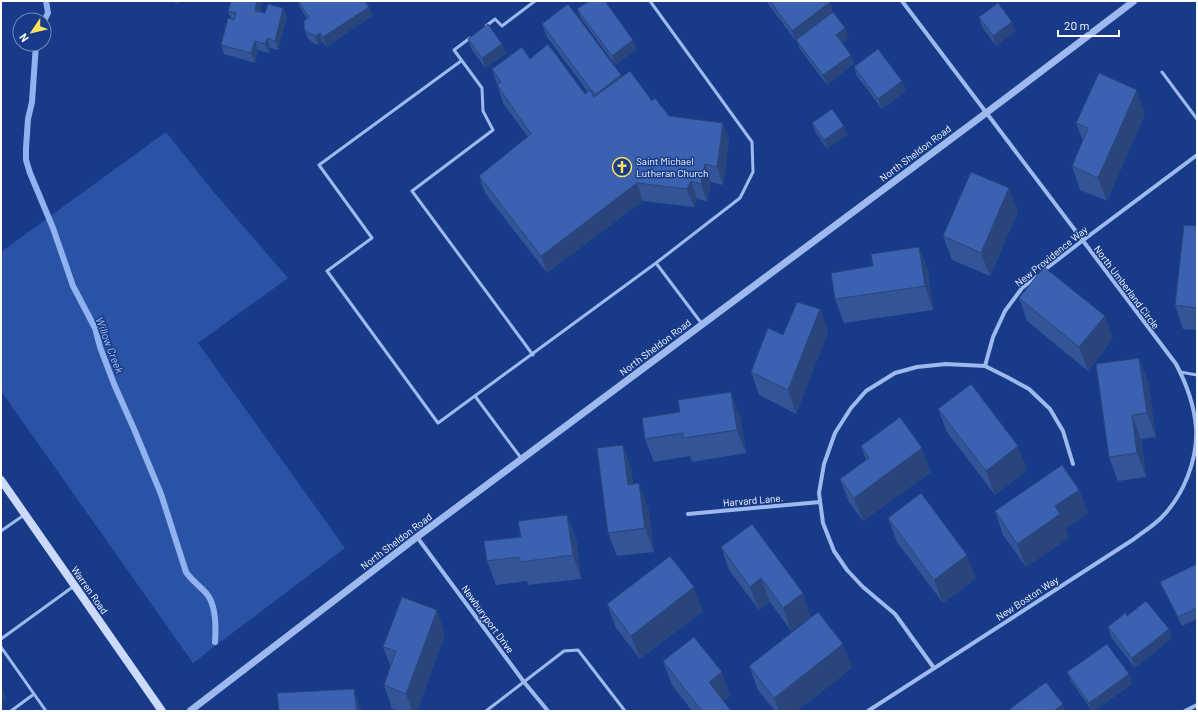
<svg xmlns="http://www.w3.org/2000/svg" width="1198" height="712" font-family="Barlow,sans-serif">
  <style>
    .green { fill: #2a53a6 }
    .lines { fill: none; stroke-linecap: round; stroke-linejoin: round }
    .stream { stroke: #90b2f0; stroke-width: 6 }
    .service { stroke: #9eb9ee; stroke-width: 3 }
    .minor { stroke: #9eb9ee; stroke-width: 4 }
    .tertiary { stroke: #9eb9ee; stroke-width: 7 }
    .secondary { stroke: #cbdafa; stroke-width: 8 }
    .wall { fill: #335497 }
    .shaded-wall { fill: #29457b }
    .building { fill: #3b62b0; stroke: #29457b }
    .labels { text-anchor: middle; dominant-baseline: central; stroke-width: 3; stroke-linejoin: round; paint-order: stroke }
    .street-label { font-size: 10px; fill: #fff; stroke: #173b88 }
    .poi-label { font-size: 10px; fill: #fff; stroke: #173b88; text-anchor: start }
    .water-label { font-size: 11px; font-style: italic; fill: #aac4f5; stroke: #173b88 }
  </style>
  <rect width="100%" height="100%" fill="#173b88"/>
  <path class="green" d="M166,132L212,190L288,278L198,343L345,548L193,663L1,391V252Z"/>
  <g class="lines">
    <path class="stream" d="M44,21L48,13L46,1
      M36,44L32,102L28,119L26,148V160L30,173L53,228L73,286L95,328L100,347L114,384L134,429L161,494L186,572C192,581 199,585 206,593C216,604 216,628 215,642"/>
    <path class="service" d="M486,26L495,19L502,26L535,1
      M470,38L454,50L482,88L483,111L493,130L412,191L533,355
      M461,61L319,165L372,238L327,271L438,423L656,263L740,198L753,172L752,142L650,1
      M1162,72L1197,119
      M656,263L702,324
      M1180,372L1197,375
      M475,396L521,458
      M1,531L24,515
      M1,639L74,586
      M1,647L46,711
      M11,711L34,694
      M486,711L564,651L578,650L625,711"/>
    <path class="minor" d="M1043,271L1082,241L1197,155
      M985,366L993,337L1005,311L1022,288L1038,276
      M688,514L820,502
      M417,537L524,682L548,711
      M934,668L895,614L863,587L847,570L834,551L823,523L819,493L824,464L835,433L851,408L866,391L895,373L917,367L946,364L985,366L1007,377L1029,389L1050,409L1063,431L1073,464
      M868,711L1134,539C1143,532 1153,526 1161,518C1184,495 1198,459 1196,427C1194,404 1186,383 1176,364L902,1
      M1185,711L1197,705"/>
    <path class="tertiary" d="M190,711L417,537L986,113L1134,1"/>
    <path class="secondary" d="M1,480L162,711"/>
  </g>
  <path class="wall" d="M174,1H181L176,4Z
    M231,1H261L262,4L260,12L265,13L283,8L287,17L278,50L270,48L269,53L258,50L255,63L224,54L221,45L231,19L228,11Z
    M298,1H365L369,7L372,16L326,47L323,42L318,45L312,42L307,37L304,28L307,18L300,8Z
    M766,1H829L833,12L795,40Z
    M577,9L637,49L615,65L581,18Z
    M979,17L1015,31L996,46L982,27Z
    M542,24L621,75L622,77L669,116L729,140L723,185L711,182L707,202L697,198L694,207L643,201L547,273L485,193L479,176L528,137L503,103L492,69L530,59L585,94L588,92L547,37Z
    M849,38L842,43L851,55L854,64L827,85L800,49L796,40Z
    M468,39L502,44L506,53L485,68L471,48Z
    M854,67L906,91L882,109L857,76Z
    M1145,114L1107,201L1080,190L1072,166L1083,141L1076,123Z
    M812,123L847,135L827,149L816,133Z
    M1018,212L990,276L952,260L943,236Z
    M1197,226V330L1183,329L1175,305Z
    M919,247L928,271L933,310L844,323L835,299L873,266Z
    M1019,298L1113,339L1088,371L1027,321Z
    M820,309L828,332L796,414L759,395L751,372L783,335Z
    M1139,358L1148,382L1156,437L1141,439L1146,477L1118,481L1109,457Z
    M938,409L1027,470L995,495L947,432Z
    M680,412L740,416L746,453L692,462L690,456L654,462L645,439Z
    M861,446L931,472L863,521L849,502L840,479L866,460Z
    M631,468L633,484L648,507L654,552L617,556L608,533Z
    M1079,490L1088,513L1065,529L1069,538L1026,567L1003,535L995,511Z
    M567,515L576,538L581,579L528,585L527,581L496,585L487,561L521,537Z
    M888,518L976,578L943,603L897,542Z
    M721,547L811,617L791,631L770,602L759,610L729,570Z
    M1197,564V619L1182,626L1164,591L1160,582Z
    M607,604L703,611L640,659L616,628Z
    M1127,616L1172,638L1135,668L1111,637L1108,627Z
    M445,634L417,711H398L392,709L384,685L391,667L383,647Z
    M663,661L730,696L723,701L731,711H692L672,685Z
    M749,666L852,668L797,711H775L758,690Z
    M1067,672L1129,674L1132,684L1094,711H1092L1071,681Z"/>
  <path class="shaded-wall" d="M257,1H261L262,4L258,20L255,11Z
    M830,2L833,12L795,40L792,31Z
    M369,7L372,16L326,47L323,37Z
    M283,8L287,17L278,50L275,41Z
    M1012,22L1015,31L996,46L993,36Z
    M845,28L849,38L840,44L836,35Z
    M320,33L323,42L318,45L315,36Z
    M267,38L270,48L269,53L265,44Z
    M633,40L637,49L615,65L612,56Z
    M255,41L258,50L255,63L251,53Z
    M502,44L506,53L485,68L482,58Z
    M851,55L854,64L827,85L823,75Z
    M621,75L626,89L600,108L595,95Z
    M902,81L906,91L882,109L878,99Z
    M1137,90L1145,114L1107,201L1098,178Z
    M723,123L729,140L723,185L717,167Z
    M844,126L847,135L827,149L824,140Z
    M705,164L711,182L707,202L701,184Z
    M691,181L697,198L694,207L687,189Z
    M637,183L643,201L547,273L541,256Z
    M1009,188L1018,212L990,276L981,253Z
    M919,247L928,271L933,310L925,286Z
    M820,309L828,332L796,414L788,390Z
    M1105,316L1113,339L1088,371L1079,347Z
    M1139,358L1148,382L1156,437L1147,413Z
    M731,392L740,416L746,453L737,430Z
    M1132,415L1141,439L1146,477L1137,453Z
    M623,445L631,468L636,508L628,485Z
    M1018,446L1027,470L995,495L986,471Z
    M922,448L931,472L863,521L854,498Z
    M639,483L648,507L654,552L645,528Z
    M1079,490L1088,513L1065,529L1069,538L1026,567L1017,544L1055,506Z
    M567,515L576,538L581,579L573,555Z
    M967,555L976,578L943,603L934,580Z
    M761,578L770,602L759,610L750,587Z
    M694,587L703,611L640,659L631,636Z
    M803,593L811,617L791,631L783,608Z
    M437,610L445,634L417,711H412L406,694Z
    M1169,629L1172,638L1135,668L1132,658Z
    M843,644L852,668L797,711H779L774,698Z
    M722,672L730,696L717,706L709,682Z
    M1129,674L1132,684L1094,711H1092L1089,703Z
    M1,685H2L6,699L1,703Z
    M354,689L362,711H357Z
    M1063,704L1066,711H1054Z"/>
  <path class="building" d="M231,1H257L255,11L265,13L268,4L283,8L275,41L267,38L265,44L255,41L251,53L221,45L228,18L234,20L236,13L228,11Z
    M298,1H365L369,7L323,37L320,33L315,36L309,33L304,28V21L309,17Z
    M589,1H605L633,40L612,56L577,9Z
    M770,1H829L830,2L792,31Z
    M998,3L1012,22L993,36L979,17Z
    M568,4L621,75L595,95L542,24Z
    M833,12L845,28L836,35L851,55L823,75L796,40Z
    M488,24L502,44L482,58L468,39Z
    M548,44L585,94L590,90L594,97L630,71L652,101L655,98L669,116L723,123L717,167L705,164L701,184L691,181L687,189L637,183L541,256L479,176L531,134L497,85L501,82L492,69L522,47L530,59Z
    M878,49L902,81L878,99L854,67Z
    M1099,73L1137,90L1098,178L1072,166L1088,128L1076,123Z
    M832,109L844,126L824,140L812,123Z
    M971,172L1009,188L981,253L943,236Z
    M1184,225L1197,226V308L1175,305Z
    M919,247L925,286L835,299L831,273L873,266L871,254Z
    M1044,267L1105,316L1079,347L1019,298Z
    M797,302L820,309L788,390L751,372L768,328L783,335Z
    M1139,358L1147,413L1132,415L1137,453L1109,457L1096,364Z
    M971,384L1018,446L986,471L938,409Z
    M731,392L737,430L683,438V433L645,439L642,418L680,412L678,400Z
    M900,417L922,448L854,498L840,479L869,458L861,446Z
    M623,445L628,485L639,483L645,528L608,533L597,448Z
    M1062,465L1079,490L1055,506L1060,514L1017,544L995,511Z
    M921,493L967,555L934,580L888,518Z
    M567,515L573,555L520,562L519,557L487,561L484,541L521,537L518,521Z
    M752,524L803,593L783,608L761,578L750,587L721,547Z
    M670,556L694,587L631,636L607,604Z
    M1197,564V608L1178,617L1160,582Z
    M402,597L437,610L406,694L384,685L396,651L383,647Z
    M1146,601L1169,629L1132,658L1108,627L1125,613L1127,616Z
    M818,612L843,644L774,698L749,666Z
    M694,637L722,672L709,682L731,711H702L663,661Z
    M1107,644L1129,674L1089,703L1067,672Z
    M1046,682L1063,704L1054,711H1012L1010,709Z
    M354,689L357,711H279L277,693Z"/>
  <defs>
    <symbol id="church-ring" viewBox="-11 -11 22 22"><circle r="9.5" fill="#173b88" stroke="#ffe25b" stroke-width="1.5"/><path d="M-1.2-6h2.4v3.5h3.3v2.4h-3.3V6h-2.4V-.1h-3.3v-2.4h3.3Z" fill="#ffe25b"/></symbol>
  </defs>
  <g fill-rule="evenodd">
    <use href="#church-ring" x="611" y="156" width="22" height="22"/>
  </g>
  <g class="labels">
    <g class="street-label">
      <text transform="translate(915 153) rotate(-37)">North Sheldon Road</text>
      <text transform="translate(1051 256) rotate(-39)">New Providence Way</text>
      <text transform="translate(1127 287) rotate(53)">North Umberland Circle</text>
      <text transform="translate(655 347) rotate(-37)">North Sheldon Road</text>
      <text transform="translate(753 500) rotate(-5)">Harvard Lane.</text>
      <text transform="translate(396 541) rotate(-37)">North Sheldon Road</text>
      <text transform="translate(90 590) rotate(55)">Warren Road</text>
      <text transform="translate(1027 598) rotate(-33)">New Boston Way</text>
      <text transform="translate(488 619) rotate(54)">Newburyport Drive</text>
    </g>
    <g class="poi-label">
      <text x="636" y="161">Saint Michael<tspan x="636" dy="12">Lutheran Church</tspan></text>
    </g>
    <g class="water-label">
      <text transform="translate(110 345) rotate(69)">Willow Creek</text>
    </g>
  </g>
  <rect width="1198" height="712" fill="none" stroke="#ffffff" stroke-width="4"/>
  <g transform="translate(32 32) rotate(235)"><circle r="19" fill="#173b88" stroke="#7489b8"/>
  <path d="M0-3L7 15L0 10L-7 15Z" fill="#ffe25b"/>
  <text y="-6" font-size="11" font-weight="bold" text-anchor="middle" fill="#ffffff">N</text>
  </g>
  <path d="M1058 30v6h61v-6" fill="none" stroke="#ffffff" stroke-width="2"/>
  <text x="1064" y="30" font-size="12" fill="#ffffff" stroke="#173b88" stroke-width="3" paint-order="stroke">20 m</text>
</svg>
